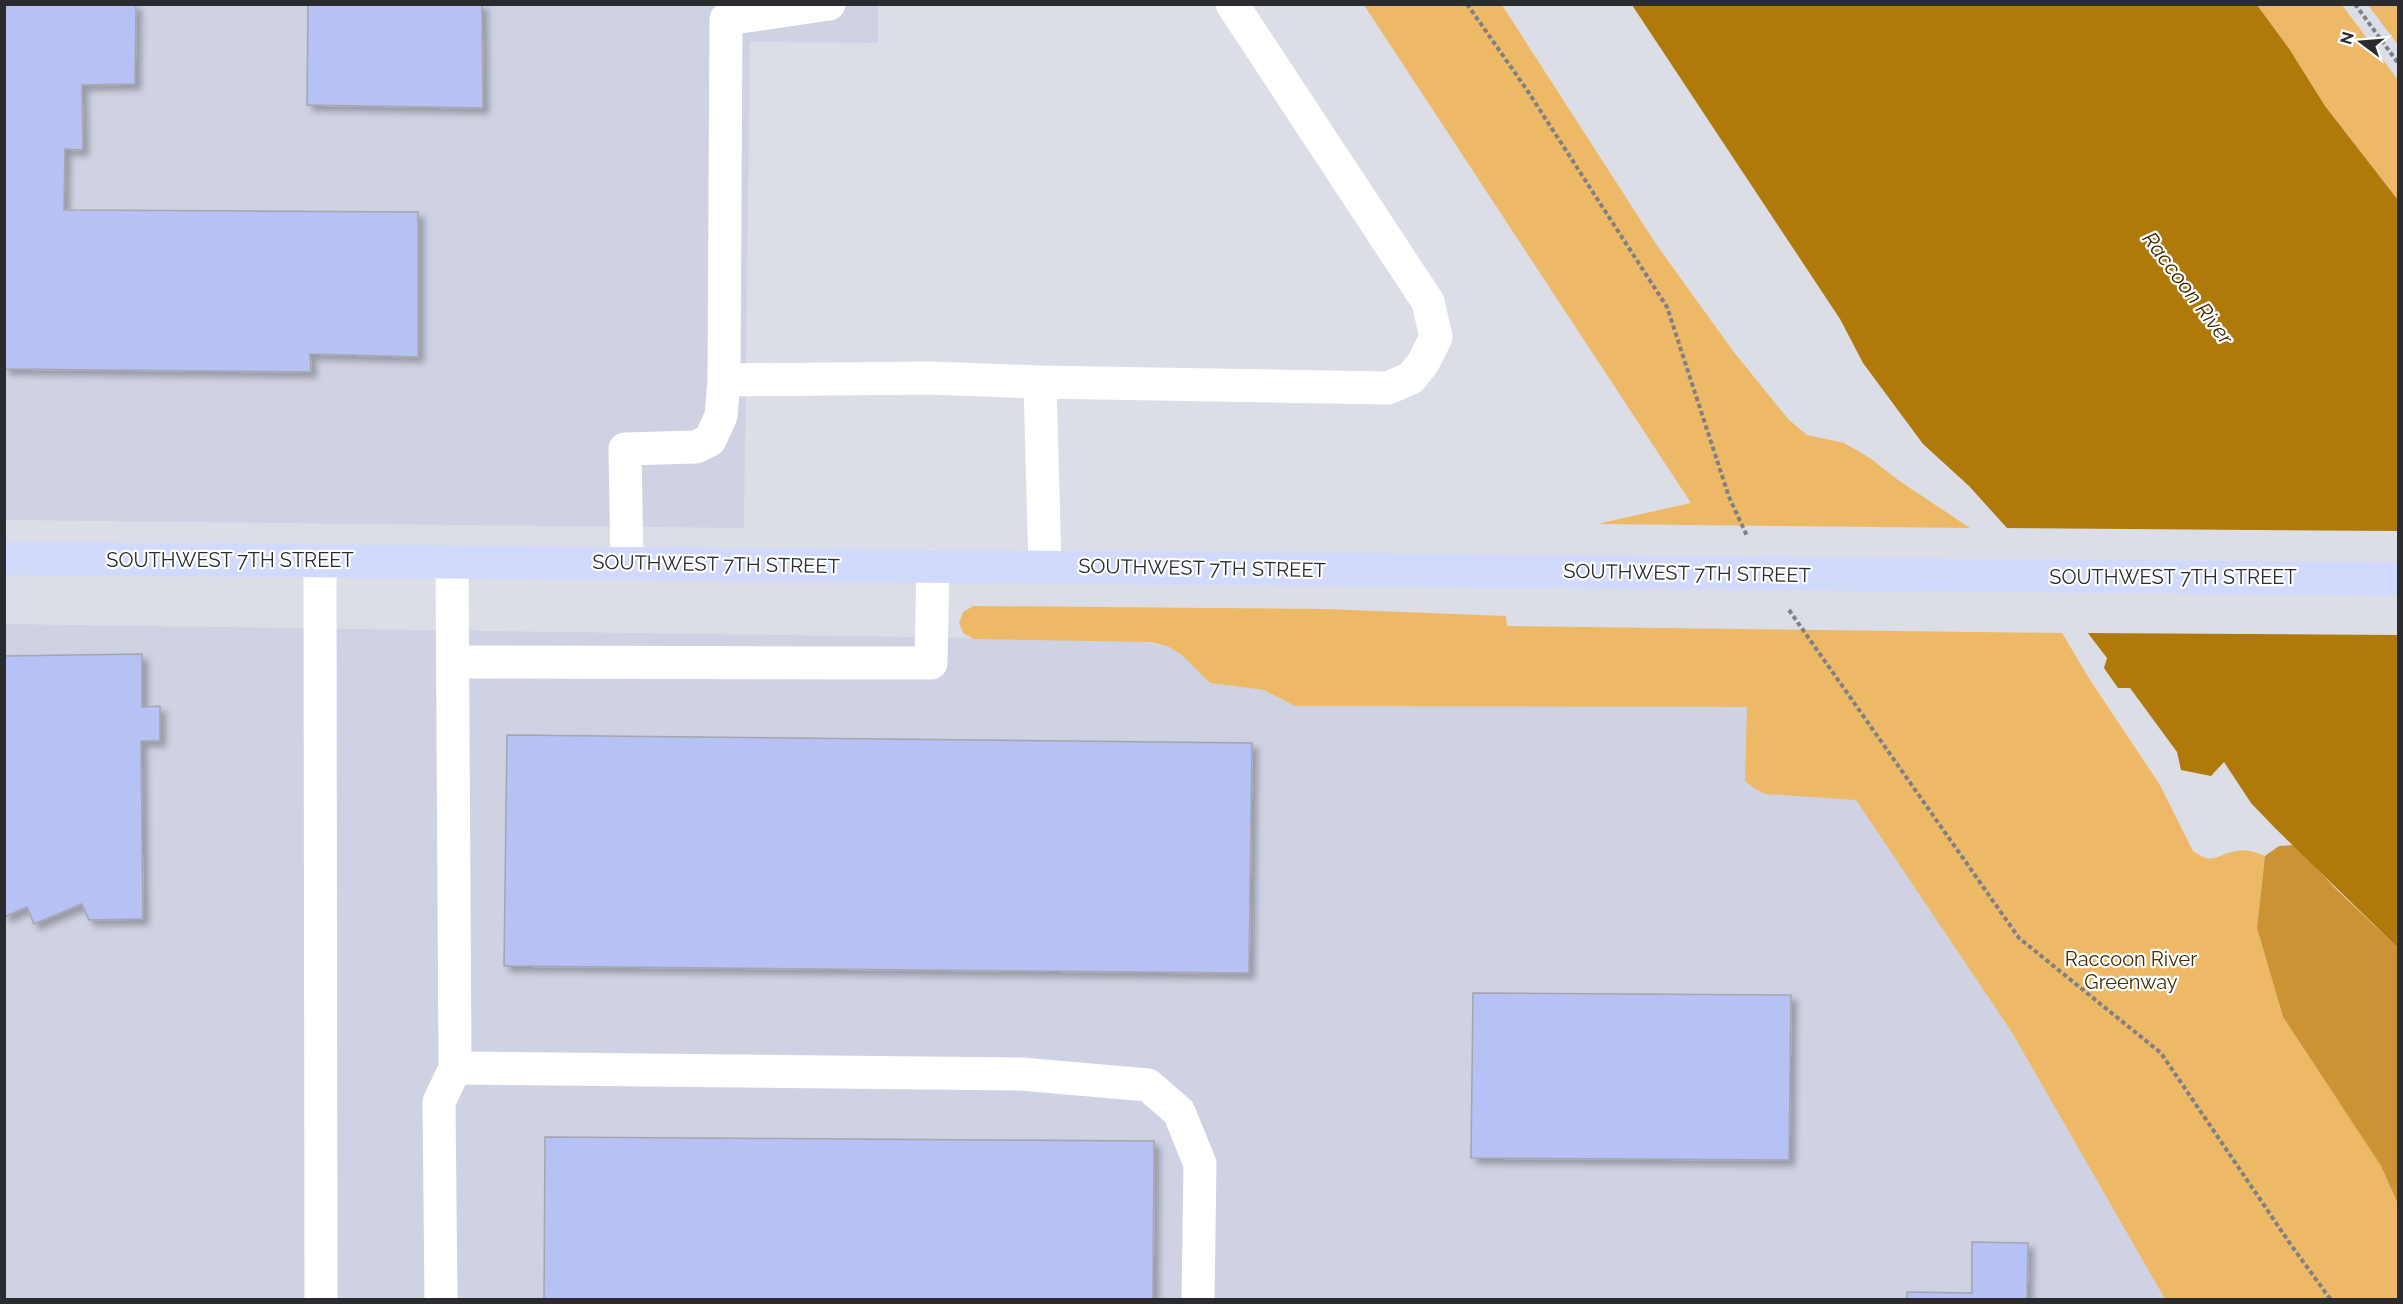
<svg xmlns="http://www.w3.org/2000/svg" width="2403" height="1304" font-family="Raleway,sans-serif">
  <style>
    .built { fill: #cfd2e2 }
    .green { fill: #edb966 }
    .forest { fill: #cb9333 }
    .water { fill: #b07a0a }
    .pier { fill: #dcdee7 }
    .building { fill: #b6c1f6; stroke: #a4a5ad; stroke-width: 1.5; filter: url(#shadow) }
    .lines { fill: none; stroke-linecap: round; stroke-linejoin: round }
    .path { stroke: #7f8086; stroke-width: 4; stroke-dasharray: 4.5 3; stroke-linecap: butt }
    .minor { stroke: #fff; stroke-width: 33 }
    .major { stroke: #d1d9fd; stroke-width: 33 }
    .labels { text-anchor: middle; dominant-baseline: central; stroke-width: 4.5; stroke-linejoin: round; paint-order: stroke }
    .street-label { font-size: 20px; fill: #2a2b2e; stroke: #fff }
    .park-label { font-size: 20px; fill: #422b02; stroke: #fff }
    .water-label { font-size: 21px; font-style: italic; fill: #3c2600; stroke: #fff }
  </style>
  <defs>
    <filter id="shadow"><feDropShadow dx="5.5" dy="5.5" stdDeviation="3" flood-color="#0004"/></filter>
  </defs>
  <rect width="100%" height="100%" fill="#dcdee7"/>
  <path class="built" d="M5,5H878V43L750,42L744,528L5,520Z
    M5,624L1129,640L1167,646L1182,655L1210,683L1264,690L1295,706L1747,707L1765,794L1856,799L2011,1031L2165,1299L5,1300Z"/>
  <path class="green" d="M1364,5H1502L1656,244L1733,351L1789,420L1807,435L1844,443L1870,458L1898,480L1970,528L1597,524L1691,503Z
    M2257,5H2342L2398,80V200L2325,106L2290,50Z
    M2368,5H2398V45Z
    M973,606L1325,609L1506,616L1507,626L2062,633L2090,680L2160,785L2193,851C2215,867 2217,853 2237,851C2247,849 2256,852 2265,856L2257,928L2283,1017L2381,1166L2398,1204V1299H2165L2011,1031L1856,800L1765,794L1754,788L1745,781L1747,707L1295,706L1264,690L1210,683L1182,655L1167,646L1150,642L974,639L963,633L959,623L963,612Z"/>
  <path class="forest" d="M2295,845L2335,888L2398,948V1204L2381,1166L2283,1017L2257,928L2265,856L2279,846Z"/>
  <path class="water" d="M1632,5H2257L2290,50L2325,106L2398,200V948L2275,828L2251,803L2224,762L2211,776L2181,770L2177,752L2130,688H2118L2104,668L2107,658L2007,528L1969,486L1923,444L1863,363L1840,319Z"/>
  <path class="pier" d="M2003,528L2398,531V635L2085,633Z"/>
  <path class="building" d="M4,4H136L135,84L82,85L83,150L65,149L64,210L418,212V357L310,354L311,372L4,369Z
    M308,4H482L483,108L307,105Z
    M142,654V707L160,706V741H141L143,919L89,920L82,904L34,924L27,907L4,917V656Z
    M507,735L1252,743L1249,973L504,966Z
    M1473,993L1791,995L1789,1160L1471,1158Z
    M545,1137L1154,1141L1153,1300H544Z
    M1972,1242L2028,1243L2027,1300H1907V1292L1972,1293Z"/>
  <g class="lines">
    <path class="path" d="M1467,4L1527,90L1667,307L1729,497L1747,536
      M2355,4L2398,63
      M1789,610L2019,938L2161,1053L2291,1245L2331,1300"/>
    <path class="minor" d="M724,380L929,378L1040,382L1045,567
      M1040,382L1388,388L1411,378L1423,363L1436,337L1428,302L1232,4
      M320,561L321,1300
      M452,562L455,1068
      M627,563L625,449L696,447L710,440L721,416L724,380L726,19L829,4
      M453,662L931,663L933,566
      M441,1300L439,1102L455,1068L1021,1074L1148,1085L1179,1112L1200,1164L1198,1300"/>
    <path class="major" d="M4,558L2398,579"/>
  </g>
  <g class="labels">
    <g class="street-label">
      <text x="230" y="560">SOUTHWEST 7TH STREET</text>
      <text transform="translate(716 564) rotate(1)">SOUTHWEST 7TH STREET</text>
      <text transform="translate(1202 568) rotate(1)">SOUTHWEST 7TH STREET</text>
      <text transform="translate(1687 573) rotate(1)">SOUTHWEST 7TH STREET</text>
      <text x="2173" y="577">SOUTHWEST 7TH STREET</text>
    </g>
    <g class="park-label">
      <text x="2131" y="959">Raccoon River<tspan x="2131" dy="23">Greenway</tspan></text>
    </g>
    <g class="water-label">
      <text transform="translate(2188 288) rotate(53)">Raccoon River</text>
    </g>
  </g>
  <rect width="2403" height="1304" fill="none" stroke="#2a2b2e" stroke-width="12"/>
  <g transform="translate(2361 42) rotate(286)" stroke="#ffffff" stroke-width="4.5" paint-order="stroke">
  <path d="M0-4.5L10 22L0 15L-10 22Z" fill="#2a2b2e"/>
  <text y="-9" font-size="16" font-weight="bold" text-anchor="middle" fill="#2a2b2e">N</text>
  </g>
</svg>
